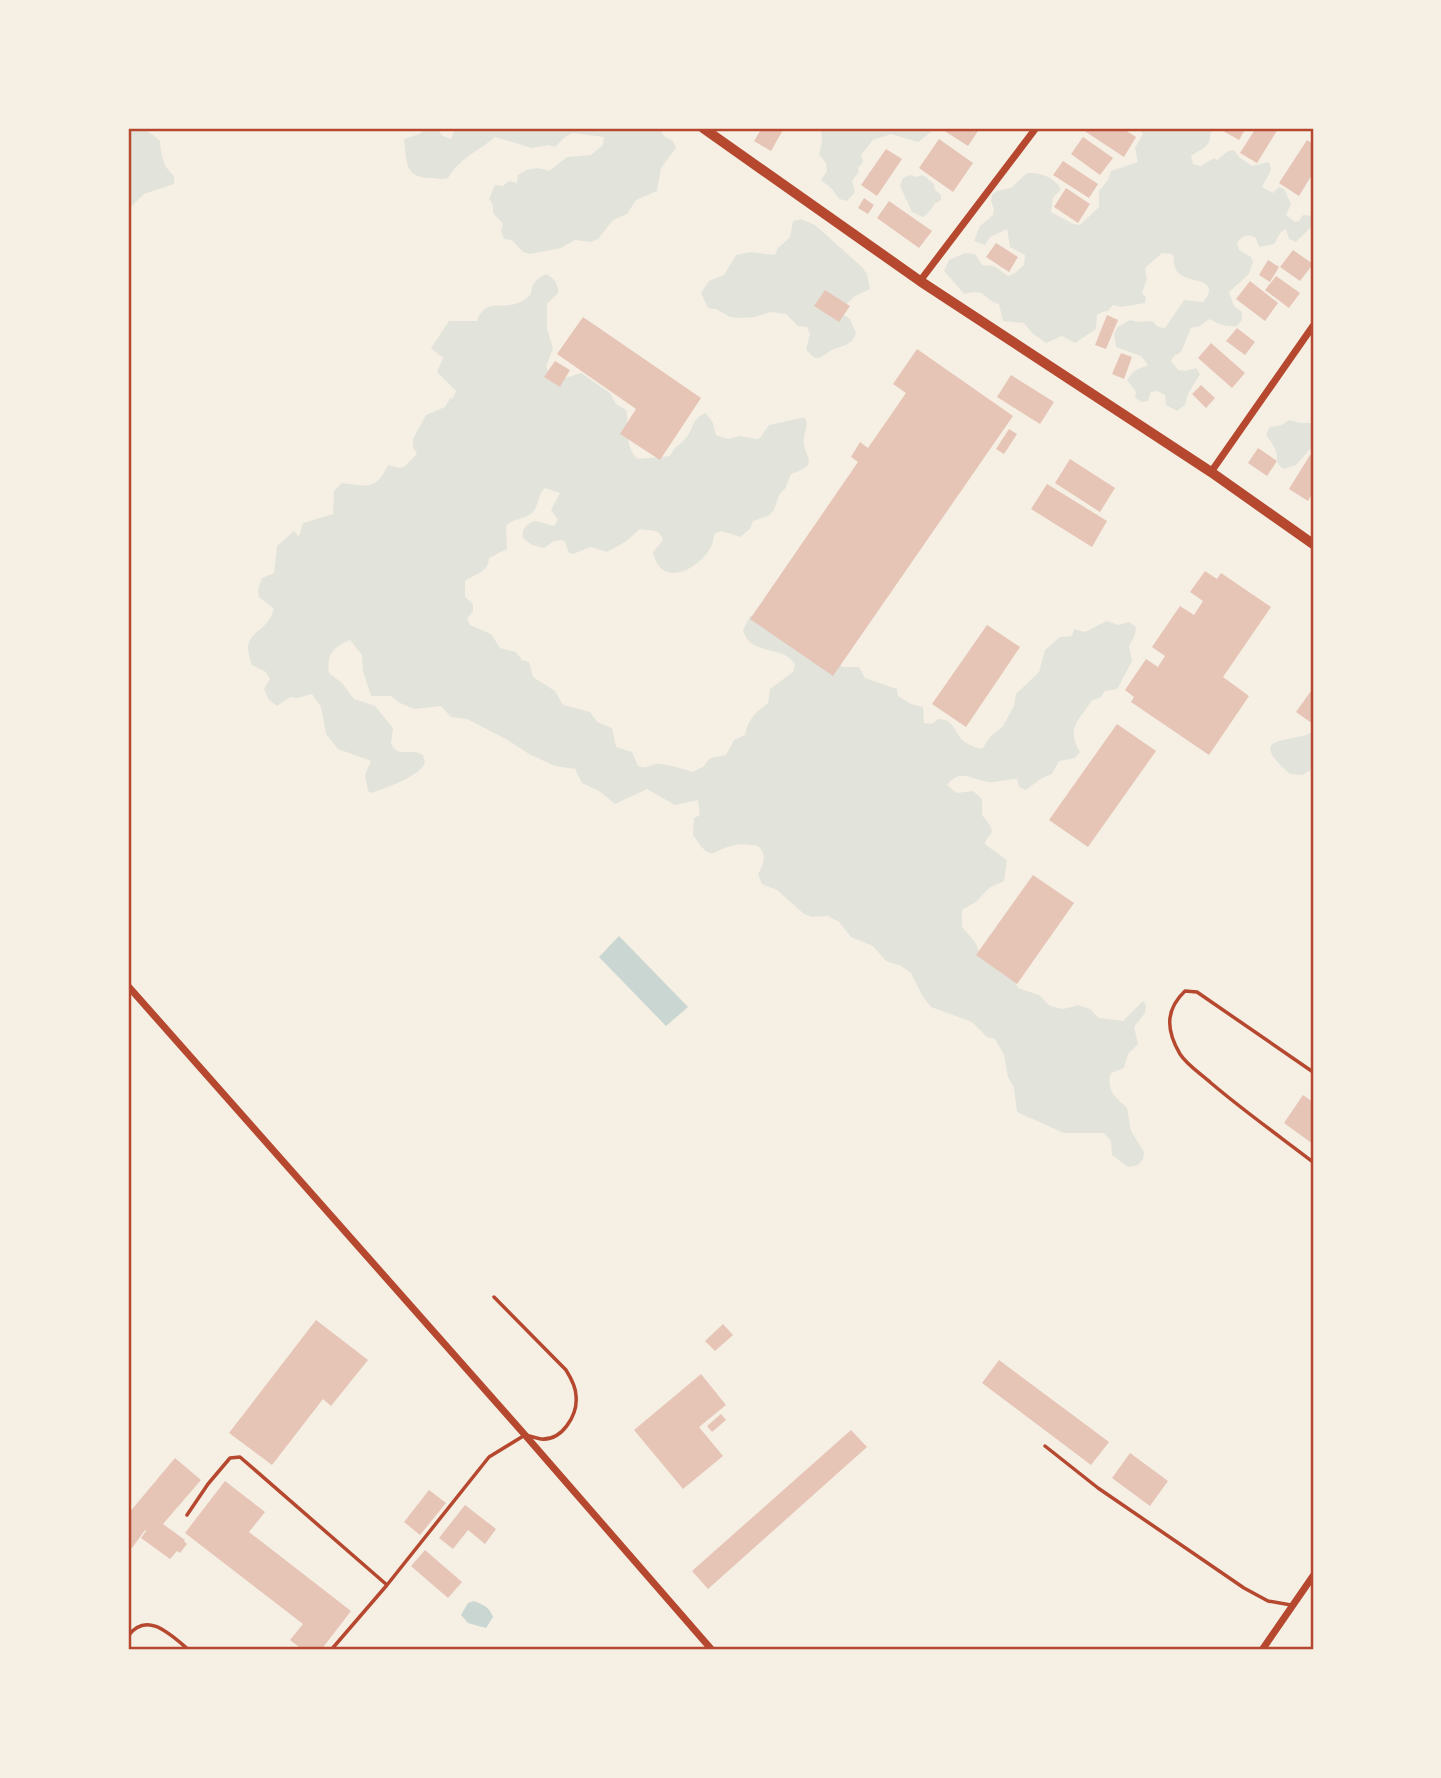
<svg xmlns="http://www.w3.org/2000/svg" width="1441" height="1778" font-family="Arial,sans-serif">
  <style>
    .green { fill: #e2e4dc }
    .water { fill: #c9d6d2 }
    .building { fill: #e6c5b7 }
    .lines { fill: none; stroke-linecap: round; stroke-linejoin: round }
    .service { stroke: #b5482f; stroke-width: 3.5 }
    .minor { stroke: #b5482f; stroke-width: 7 }
    .tertiary { stroke: #b5482f; stroke-width: 10 }
    .neatline { fill: none; stroke: #b5482f; stroke-width: 2.5 }
  </style>
  <rect width="100%" height="100%" fill="#f6efe4"/>
  <path class="green" d="M128,128C142,128 150,131 160,141C161,155 163,167 174,176V184L144,194L132,206H128Z
    M427,128H436L443,136L451,139L455,128H659L665,137L673,141L676,148L661,168L657,191L636,200L627,214L613,220L598,239L591,242L575,240L561,248L530,254L523,252L512,240L504,239L501,231L503,224L493,213V205L489,199L495,185L503,186L509,181L517,183L518,175C527,168 538,166 549,171L567,157L591,155L603,145L604,137L573,133L566,136L555,147L548,145L532,148L495,137C475,154 463,155 448,178C442,180 437,178 431,178C403,178 407,160 404,139L419,134Z
    M821,128H932L931,132L918,142L891,134L873,140L861,155L863,162L858,168L859,172L852,181L855,192L847,201L839,199L832,189L821,180L827,171L826,163L819,154L822,142Z
    M1139,128H1215L1210,134C1211,148 1200,149 1191,156L1193,164L1200,166L1214,158L1217,160L1228,151L1234,150L1239,157L1252,166L1269,162L1271,170L1262,187L1273,193L1279,187L1284,189L1291,204L1286,215L1295,222L1299,221L1303,215L1313,216V225L1296,242L1289,239L1286,229L1281,232L1274,244L1259,247L1256,238C1247,233 1243,236 1237,243L1239,250L1251,257L1253,262L1249,274L1229,292L1234,306L1242,312V320L1237,326C1225,327 1218,324 1209,319L1200,326L1191,328L1181,352L1174,356L1171,361L1178,370L1186,371L1196,368L1200,374L1188,394L1185,405L1177,411L1166,405L1165,395L1157,391L1151,392L1148,401L1142,402L1135,398L1136,392L1127,380L1134,371L1148,365L1141,356L1116,347L1114,333L1118,327L1130,320L1138,322L1152,321L1158,327L1165,328L1184,300L1203,302C1205,299 1208,296 1209,292C1212,274 1171,287 1174,258L1172,254L1162,253L1145,268L1147,279L1142,293L1146,297L1145,303L1121,307L1113,305L1108,311L1102,312L1097,315L1096,329L1075,343L1062,336L1046,343L1032,333L1024,323L1003,321L999,304C982,299 988,288 964,294L944,271L949,260L965,253L975,254L982,265L994,266L1008,276L1015,273L1024,265L1025,255L1010,247L1007,229L990,237L985,245L974,241L980,226L993,215L994,209L991,201L992,195L997,191L1011,188L1027,173C1041,172 1054,177 1061,189L1053,198L1051,212L1073,224L1080,225L1099,207V191L1108,180L1111,171L1138,162L1135,148L1143,134Z
    M910,175L916,177L923,175L934,184L935,190L941,195V200L934,204L931,210L923,217L912,212L900,186L903,178Z
    M801,219L815,225L862,267L867,274L870,289L855,296L843,307V314L850,319L856,333C852,345 845,345 834,349C822,354 819,367 806,349L810,334L807,327L798,326L786,314L770,312L755,317L739,318L730,317L716,309L708,308L701,293L709,281L724,275L736,255L751,252L775,255L778,248L790,237L793,221Z
    M546,274C553,277 559,284 558,293L547,304V329L553,348L546,367L548,370L562,379L581,373L610,393L616,404L626,410C630,425 623,446 638,459L670,456C677,443 677,448 685,439C694,430 691,418 706,413L713,423L716,435L728,439L740,436L756,439L760,438L769,425L801,418H805C809,428 804,430 804,440C802,456 823,464 791,474L785,489L779,495L774,510L768,516L753,521L750,529L740,537L722,531L715,533C713,539 713,545 709,550C696,571 660,588 653,552L663,540C659,527 650,532 640,529L625,542L607,552L591,547L573,554L569,553L565,542L562,540L554,541L544,548L532,545L523,538C521,530 527,523 535,521L554,526L558,520L551,510L560,493L545,488C537,494 540,505 532,513C524,520 513,518 506,526L507,549L489,558C488,573 476,573 465,581V597L473,604V611L467,619L470,625L491,634L500,648L516,652L522,660L529,662L533,677L555,691L563,705L590,712L597,722L612,728L616,747L632,752L638,766C647,769 648,766 656,764C663,763 686,769 692,772L703,767L710,758L726,755L734,740L745,735C748,719 755,713 768,703L770,689L793,672L795,664C784,645 749,656 743,630L750,616L758,614L821,659L844,667H859L865,678L897,689L898,696L911,704L923,707L924,723L932,724L938,719C956,719 953,733 965,742C969,745 976,748 982,749L991,736L1003,726L1014,706L1016,694L1039,672L1045,650L1060,637L1072,636L1074,629L1085,632L1107,621L1118,625L1129,622L1136,627L1135,635L1129,646L1132,661L1119,686L1117,689L1105,691L1100,698L1092,700C1080,720 1065,727 1080,752L1075,758L1059,761L1052,774L1042,778L1026,790L1019,787L1017,779C1009,779 1002,781 994,782C975,784 963,765 947,785L957,793L973,791L982,799V815L990,825L992,832L985,842L986,845L1007,860L1004,881L989,888L976,902L962,910V927L975,942L982,958L1011,974L1018,988L1039,995L1050,1006L1063,1009L1078,1005L1090,1009L1099,1018L1123,1021L1143,1001L1146,1005L1145,1013L1134,1027L1138,1044L1128,1054L1124,1068L1111,1073C1105,1091 1117,1098 1127,1108L1131,1131L1144,1152L1143,1159L1138,1165L1128,1167L1112,1155L1111,1141L1104,1133H1064L1017,1112L1014,1088L1008,1077L1004,1055L995,1039L987,1037L972,1022L931,1007L923,997L911,973L901,966L886,961L873,946L851,937L839,922L828,916L812,917L804,914L777,890L762,884L758,874C764,864 767,855 758,846C756,845 738,844 735,845C710,850 713,865 693,835L694,818L700,815L698,800L675,805L647,789L615,804L599,791L582,783L575,769L555,766L529,754L506,739L467,719L451,717L441,706L414,709L400,703L391,696H371L363,671L362,655L350,640C333,647 326,655 329,673L342,683L354,699L375,706L393,728L391,744C399,759 411,747 423,755L425,763C420,776 385,788 372,793L368,791L365,775L371,761L338,749L326,734L321,707L312,694L297,698L290,697L277,706L269,700L264,689L270,679L266,672L252,665C238,629 265,638 274,609L259,597L258,589L262,578L274,573L277,546L294,531L299,537L303,523L333,514L334,491L342,483C366,486 376,491 388,465L400,468L405,466L417,454L413,447V439L426,415L445,407L451,397L452,400L456,391L437,372L443,358L431,348L449,321H477C487,293 507,316 529,296C533,292 530,290 533,285C535,280 541,277 546,274Z
    M1289,420L1301,423H1313V446L1296,465L1284,469C1274,463 1279,459 1275,449C1273,443 1268,439 1266,434L1270,427L1282,425Z
    M1313,732V769L1302,775L1290,774C1243,733 1292,744 1313,732Z"/>
  <path class="water" d="M619,936L688,1007L666,1026L599,957Z
    M474,1601C484,1605 489,1607 493,1617L486,1628L468,1623L461,1615L468,1603Z"/>
  <path class="building" d="M762,128H784L771,151L754,141Z
    M940,128H980L968,146Z
    M1080,128H1122L1136,137L1124,157Z
    M1218,128H1246L1239,140Z
    M1256,128L1278,129L1257,163L1240,153Z
    M1083,137L1113,158L1100,175L1071,154Z
    M939,139L973,163L953,192L919,168Z
    M1307,140L1313,144V173L1299,196L1279,183Z
    M886,149L902,159L877,196L861,185Z
    M1063,161L1098,184L1089,198L1053,175Z
    M1066,188L1090,204L1078,223L1054,207Z
    M864,198L874,205L868,214L858,208Z
    M889,201L932,231L919,248L877,218Z
    M996,243L1018,257L1009,272L986,257Z
    M1293,250L1313,264L1300,281L1280,267Z
    M1268,260L1279,267L1270,282L1259,275Z
    M1276,276L1300,293L1289,308L1265,290Z
    M1250,281L1278,303L1265,321L1236,299Z
    M825,290L850,306L839,322L814,306Z
    M1107,315L1118,320L1106,349L1095,345Z
    M583,317L701,398L660,460L620,434L636,409L557,354Z
    M1237,328L1255,342L1245,355L1226,341Z
    M1211,343L1245,373L1232,388L1198,358Z
    M917,349L1013,416L833,676L750,619L858,462L851,457L860,442L868,448L906,393L893,384Z
    M1121,353L1132,357L1124,379L1112,374Z
    M555,361L570,370L560,387L544,377Z
    M1011,375L1054,402L1040,424L997,397Z
    M1201,385L1215,398L1206,408L1192,394Z
    M1009,429L1017,434L1004,454L996,449Z
    M1258,448L1277,461L1267,476L1248,463Z
    M1310,455L1313,457V492L1308,501L1289,489Z
    M1070,459L1115,488L1100,512L1055,483Z
    M1047,484L1107,521L1092,547L1031,509Z
    M1205,571L1217,579L1221,573L1271,607L1223,677L1249,696L1209,755L1131,702L1134,697L1125,690L1146,659L1158,667L1165,656L1152,647L1180,606L1194,615L1203,601L1190,592Z
    M987,625L1020,647L966,727L932,704Z
    M1313,688V724L1296,712Z
    M1117,724L1156,751L1088,847L1049,820Z
    M1033,875L1074,903L1017,984L976,955Z
    M1303,1095L1313,1102V1144L1284,1123Z
    M316,1320L368,1360L331,1406L323,1399L272,1465L229,1433Z
    M723,1324L733,1335L715,1351L705,1341Z
    M999,1360L1109,1442L1091,1465L982,1383Z
    M701,1374L726,1405L699,1427L723,1456L683,1489L634,1430Z
    M721,1414L726,1420L712,1432L707,1426Z
    M851,1430L867,1447L708,1589L692,1571Z
    M1130,1453L1168,1481L1150,1506L1112,1478Z
    M175,1458L201,1480L163,1524L185,1540L184,1541L187,1544L180,1553L177,1551L170,1559L141,1538L146,1531L145,1530L132,1548L128,1545V1514Z
    M225,1481L265,1512L249,1532L351,1611L321,1650H303L290,1640L303,1624L185,1533Z
    M429,1490L446,1503L420,1535L404,1522Z
    M465,1505L496,1529L485,1544L468,1530L453,1549L439,1538Z
    M425,1550L462,1582L448,1598L411,1566Z"/>
  <g class="lines">
    <path class="service" d="M1313,1072L1197,992L1185,991C1165,1010 1166,1030 1180,1054C1187,1065 1201,1074 1211,1083C1244,1111 1279,1136 1313,1162
      M1045,1446L1098,1488L1244,1588L1268,1601L1291,1605
      M187,1515L208,1484L230,1458L240,1457L387,1585L489,1457L525,1435C530,1436 536,1438 541,1439C562,1441 578,1415 576,1396C576,1387 571,1378 566,1370L494,1297
      M128,1636C147,1610 171,1635 189,1650
      M331,1650L387,1585"/>
    <path class="minor" d="M920,281L1036,128
      M1211,472L1313,326
      M128,986L525,1435L712,1650
      M1262,1650L1313,1576"/>
    <path class="tertiary" d="M703,128L920,281L1211,472L1313,544"/>
  </g>
  <rect width="1441" height="1778" fill="none" stroke="#f6efe4" stroke-width="259"/>
  <rect x="130" y="130" width="1182" height="1518" class="neatline"/>
</svg>
